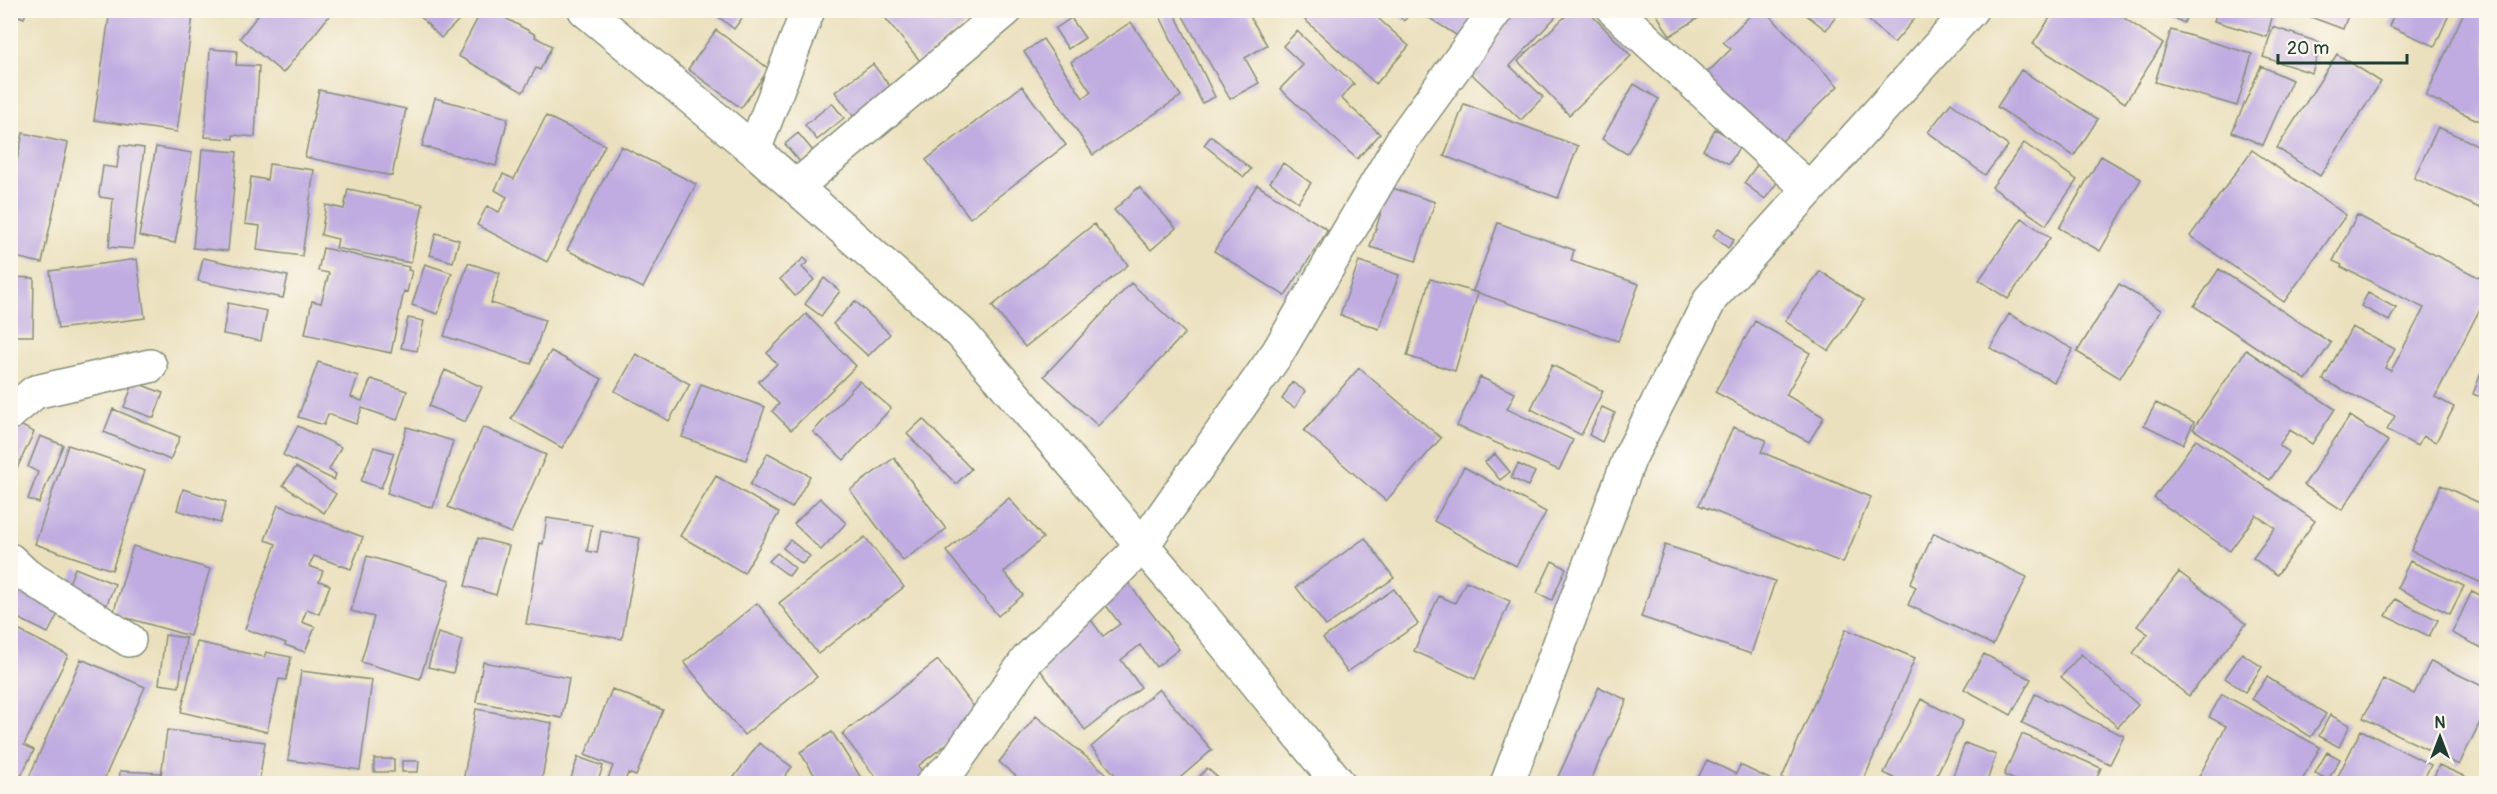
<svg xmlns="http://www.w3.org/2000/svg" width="2497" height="794" font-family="Pangolin,sans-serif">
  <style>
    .building { fill: #c0ace1 }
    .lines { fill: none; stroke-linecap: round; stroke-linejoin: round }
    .minor-casing { stroke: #858e78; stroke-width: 36 }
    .minor { stroke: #fff; stroke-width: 33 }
  </style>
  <rect width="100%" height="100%" fill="#fbf7ec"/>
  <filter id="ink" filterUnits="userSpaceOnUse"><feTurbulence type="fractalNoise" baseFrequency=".0167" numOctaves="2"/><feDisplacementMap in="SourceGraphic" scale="12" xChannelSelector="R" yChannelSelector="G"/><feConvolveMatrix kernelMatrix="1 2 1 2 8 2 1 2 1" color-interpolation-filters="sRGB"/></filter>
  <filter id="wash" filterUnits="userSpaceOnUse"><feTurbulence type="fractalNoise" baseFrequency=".008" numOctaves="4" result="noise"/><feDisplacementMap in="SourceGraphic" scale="24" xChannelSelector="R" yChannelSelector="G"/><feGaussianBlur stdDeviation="1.35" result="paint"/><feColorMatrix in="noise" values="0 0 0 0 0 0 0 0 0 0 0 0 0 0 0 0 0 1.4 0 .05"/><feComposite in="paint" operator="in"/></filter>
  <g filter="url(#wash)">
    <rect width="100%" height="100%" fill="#ebe0bd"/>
    <g id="blocks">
      <path class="building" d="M10,10H27L24,18L10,13Z
        M110,10H156L193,16L177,132L94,120Z
        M262,10H334L283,73L240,38Z
        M414,10H469L441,38Z
        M482,10H491L529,31L536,35L535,37L552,46L540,70L536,68L523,92L458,56Z
        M710,10H748L734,29Z
        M879,10H982L920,61Z
        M1157,10H1173L1215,97L1202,103Z
        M1246,10L1267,45L1245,58L1259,83L1230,99L1180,11Z
        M1294,10H1369L1409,46L1376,84Z
        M1393,10H1413L1404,21Z
        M1429,10H1488L1467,42L1426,16Z
        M1512,10H1562L1510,66L1543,97L1521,120L1464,67Z
        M1572,10H1587L1631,56L1569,115L1518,61Z
        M1654,10H1711L1670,36Z
        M1756,10H1764L1838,86L1774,149L1703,77L1731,49L1723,42Z
        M1800,10H1841L1826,30Z
        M1857,10H1922L1894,43Z
        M2055,10H2112L2163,44L2125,103L2033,44Z
        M2158,10H2190L2184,23Z
        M2217,10H2274L2267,37L2214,21Z
        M2301,10H2350L2343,29L2300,13Z
        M2396,10H2451L2435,46L2389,26Z
        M2465,10H2486V124L2426,96Z
        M1071,18L1085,38L1068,49L1055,29Z
        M1131,22L1181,96L1093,155L1024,52L1043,39L1083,98L1091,92L1071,62Z
        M2273,27L2321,43L2312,73L2263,57Z
        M716,30L769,69L741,108L688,69Z
        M2171,30L2252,54L2237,106L2155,82Z
        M1297,31L1354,84L1341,98L1380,134L1357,159L1280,89L1303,65L1283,46Z
        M210,49L237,51L236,65L259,66L255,137L233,135V139L205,137Z
        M2337,54L2381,82L2320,176L2277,148Z
        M873,64L892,89L854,117L835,92Z
        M2261,66L2292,80L2263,145L2232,132Z
        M2021,70L2098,119L2074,156L1997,107Z
        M1634,84L1659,99L1627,154L1602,139Z
        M1022,86L1066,145L970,218L926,160Z
        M319,90L406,109L392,176L305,157Z
        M435,98L508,118L496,166L422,146Z
        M832,103L844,118L817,140L805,125Z
        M1951,103L2008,146L1985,175L1928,132Z
        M1464,104L1578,146L1558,198L1444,156Z
        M546,116L605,145L547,262L477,225L487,206L499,212L507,197L495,190L503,174L514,179Z
        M2438,127L2486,149V211L2414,178Z
        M1715,129L1741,144L1729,164L1703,150Z
        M23,133L68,143L42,263L10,256V193Z
        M798,133L813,151L800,162L785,144Z
        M1211,136L1251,169L1244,177L1204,145Z
        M2024,143L2077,180L2046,225L1992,187Z
        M120,145L144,148L133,249L109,247L113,199L100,197L99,194L103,166L117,168Z
        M621,146L696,184L643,288L567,250Z
        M156,147L192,153L175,243L139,236Z
        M202,149L237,152L228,251L193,248Z
        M2252,150L2346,215L2284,302L2190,236Z
        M2101,156L2141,179L2100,251L2059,228Z
        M1283,163L1311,183L1298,202L1270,182Z
        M269,164L314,170L302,256L257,250L260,226L245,224L251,177L267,180Z
        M1757,165L1779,180L1765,199L1744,183Z
        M1257,185L1328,230L1285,296L1214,251Z
        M1139,187L1176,228L1151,250L1114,210Z
        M1389,187L1435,202L1416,261L1370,247Z
        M348,189L423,204L411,263L336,248L338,239L321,235L326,205L344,209Z
        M2357,215L2486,281V297L2435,397L2454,407L2436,442L2423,436L2417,446L2387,430L2395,416L2323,380L2352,327L2395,349L2385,368L2391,371L2424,308L2341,267L2342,265L2333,261Z
        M2022,218L2050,238L2008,299L1979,280Z
        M1498,223L1574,250L1571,261L1639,284L1618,341L1473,291Z
        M1094,224L1128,265L1025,347L992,306Z
        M1719,228L1734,240L1728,248L1713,236Z
        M436,233L459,240L453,262L430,255Z
        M323,248L409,267L408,270L412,271L407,292L404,291L391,353L305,334L312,301L321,303L329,273L318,271Z
        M203,258L288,276L283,298L198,281Z
        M804,258L808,262L802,267L814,280L795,296L780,279Z
        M137,259L145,318L58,329L50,271Z
        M1359,261L1399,275L1379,329L1340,315Z
        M468,263L500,273L491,303L545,320L531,364L444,336Z
        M425,264L452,273L438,314L412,305Z
        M2219,269L2331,343L2306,380L2194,306Z
        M1820,271L1864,300L1829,351L1785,321Z
        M10,277L34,278L33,336H10Z
        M824,278L840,291L821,316L805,304Z
        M1430,279L1478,293L1455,371L1407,356Z
        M1131,283L1185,333L1098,426L1044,376Z
        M2119,284L2161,310L2120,378L2077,352Z
        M2368,293L2396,308L2389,321L2361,306Z
        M855,301L890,334L868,356L833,324Z
        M228,303L267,311L261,341L223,334Z
        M806,314L856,366L791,430L772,411L779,404L758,382L777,364L767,353Z
        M2009,314L2073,349L2054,382L1990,348Z
        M408,318L424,321L417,351L401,348Z
        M1755,321L1810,353L1786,395L1824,417L1809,442L1715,392Z
        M2246,350L2335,409L2312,444L2290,430L2279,445L2289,452L2270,480L2193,429Z
        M551,351L602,379L562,448L511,419Z
        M636,354L690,384L669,421L615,391Z
        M2486,360V399L2473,394Z
        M318,362L358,376L351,397L362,401L371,379L407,391L397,420L362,408L356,424L328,414L324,425L298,417Z
        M1552,365L1603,391L1581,435L1531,409Z
        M1359,368L1441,438L1386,501L1304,431Z
        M445,370L482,387L465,422L429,406Z
        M1480,377L1515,393L1507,409L1573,440L1559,470L1457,426Z
        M859,381L891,408L844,460L813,432Z
        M134,382L163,393L154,418L124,407Z
        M1292,382L1305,391L1295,408L1282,399Z
        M701,384L765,407L746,460L682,437Z
        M2156,403L2194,422L2183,444L2144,425Z
        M1602,407L1615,413L1602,442L1589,435Z
        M113,409L180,437L170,460L104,432Z
        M2350,416L2388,441L2342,510L2304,485Z
        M923,419L971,469L956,484L907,434Z
        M10,424L20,425L34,432L10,483Z
        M298,426L341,447L329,470L336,474L334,480L283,455Z
        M407,427L453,441L433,508L387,493Z
        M483,427L546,455L511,533L448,507Z
        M1733,427L1766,440L1761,452L1871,497L1843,563L1699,505Z
        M40,436L63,445L39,503L28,499L38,472L28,467Z
        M2196,439L2315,521L2277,575L2253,558L2275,528L2256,515L2230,551L2154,498Z
        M68,445L145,471L112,570L35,544Z
        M374,447L394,453L381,488L361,481Z
        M768,453L810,476L792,508L750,485Z
        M1495,454L1510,472L1500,480L1485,462Z
        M894,458L946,529L903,561L850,490Z
        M1518,464L1535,472L1528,486L1511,478Z
        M296,467L336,494L324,513L283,485Z
        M1464,467L1546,512L1516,566L1434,521Z
        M716,476L779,513L744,573L680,536Z
        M2441,485L2486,506V585L2411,551Z
        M183,489L226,502L220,523L177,510Z
        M820,498L846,523L821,550L794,524Z
        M1009,498L1043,538L1004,572L1023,595L998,616L946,551Z
        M278,505L363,537L351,569L314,556L309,566L323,571L319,581L330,585L319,614L307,609L302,622L315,627L305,652L285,645L286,643L281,641L245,629L276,544L265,540Z
        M547,518L592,525L587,551L597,553L601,531L640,538L622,639L526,624L540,543L543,544Z
        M1934,533L2027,577L1993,645L1908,605L1916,587L1910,584Z
        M865,537L904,587L818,654L779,603Z
        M478,538L509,546L496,595L465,586Z
        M1365,538L1394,578L1326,626L1296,587Z
        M790,540L810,556L802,564L783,548Z
        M1665,545L1775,581L1751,654L1641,617Z
        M133,546L210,569L190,636L113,614Z
        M777,553L795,568L789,576L769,561Z
        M367,556L450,580L420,679L361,662L374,617L351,611Z
        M1552,561L1566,568L1552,600L1537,593Z
        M2410,561L2464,586L2450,614L2397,588Z
        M75,568L115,584L105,609L65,594Z
        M2179,572L2246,624L2189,696L2133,653L2148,634L2137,626Z
        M1126,580L1179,649L1156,667L1140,645L1121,660L1141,687L1085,730L1032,659L1088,616L1103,636L1120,624L1101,599Z
        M1466,581L1510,601L1475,679L1414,651L1439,596L1455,603Z
        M15,587L60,610L48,633L10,614V596Z
        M1394,589L1418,624L1347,672L1323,638Z
        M2472,591L2486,598V650L2452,633Z
        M2395,599L2438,620L2429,636L2386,616Z
        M757,603L817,677L744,735L684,662Z
        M10,626L68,655L24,745L34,750L17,784H10Z
        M1846,629L1915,658L1862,784H1795L1782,778Z
        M438,633L462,640L453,673L428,667Z
        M165,635L186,638L179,687L159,684Z
        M197,642L264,657L266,652L291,657L286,680L279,679L267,732L181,712Z
        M2242,653L2262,667L2245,692L2225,678Z
        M1984,654L2031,679L2011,715L1964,689Z
        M2081,654L2138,705L2118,727L2061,677Z
        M81,659L145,687L102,784H26Z
        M938,660L982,717L918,766L931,782L929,784H881L842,734Z
        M2431,661L2486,688V710L2459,765L2363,718L2383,679L2414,694Z
        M483,662L569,678L562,718L476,702Z
        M301,671L372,680L360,770L288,760Z
        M2267,677L2326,714L2311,737L2252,699Z
        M1599,687L1627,700L1589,784H1567L1557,779Z
        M612,689L663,710L636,776L628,773L624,784L606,783L613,766L585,755Z
        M1159,689L1212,750L1173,784H1123L1091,747Z
        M2035,694L2124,736L2110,764L2022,723Z
        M2222,694L2320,747L2300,784H2204L2197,780L2226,726L2209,717Z
        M1921,699L1963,721L1932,784H1905L1884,773Z
        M476,709L552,723L541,784L463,782Z
        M2330,715L2350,725L2339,747L2319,736Z
        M1036,716L1106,773L1097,784H1025L999,762Z
        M167,730L265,742L259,784H160Z
        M2361,730L2431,765L2421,784H2334Z
        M832,732L865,784H820L800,752Z
        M2022,734L2101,768L2094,784H2023L2004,775Z
        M759,743L792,767L779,784H729Z
        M1965,743L1996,755L1986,784H1950Z
        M2327,752L2340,759L2328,780L2315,773Z
        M578,757L603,766L597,784H569Z
        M374,759H394V772H374Z
        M1707,760L1736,774L1740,765L1780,784H1695Z
        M402,761H419L418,772H402Z
        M2439,765L2468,778L2466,784H2431Z
        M1207,768L1225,784H1193Z
        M120,771L160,773V784H119Z"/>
    </g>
  </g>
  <g filter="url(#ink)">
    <use href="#blocks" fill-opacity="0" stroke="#858e78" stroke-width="1.5"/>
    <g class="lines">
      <defs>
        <path id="minor" d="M585,10L754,150L961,333L1190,601L1339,784
          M1614,10L1809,189
          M754,150L808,10
          M796,187L1006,10
          M10,413L35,392L150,366
          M10,560L26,575L129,640
          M932,784L953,765L1027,660L1142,546L1278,352L1404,137L1496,10
          M1507,784L1630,457L1711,298L1971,10"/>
      </defs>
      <use href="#minor" class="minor-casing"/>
      <use href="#minor" class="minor"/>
    </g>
  </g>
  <rect width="2497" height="794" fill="none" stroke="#fbf7ec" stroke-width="36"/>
  <g transform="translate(2440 737)" stroke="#fbf7ec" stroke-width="4.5" paint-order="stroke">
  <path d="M0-4.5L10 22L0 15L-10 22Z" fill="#1f3d34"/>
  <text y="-9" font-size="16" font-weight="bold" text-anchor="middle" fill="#1f3d34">N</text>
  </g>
  <path d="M2278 54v9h129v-9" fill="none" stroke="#1f3d34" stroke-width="3"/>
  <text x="2287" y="54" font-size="18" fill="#1f3d34" stroke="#fbf7ec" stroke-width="4.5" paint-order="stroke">20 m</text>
</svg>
